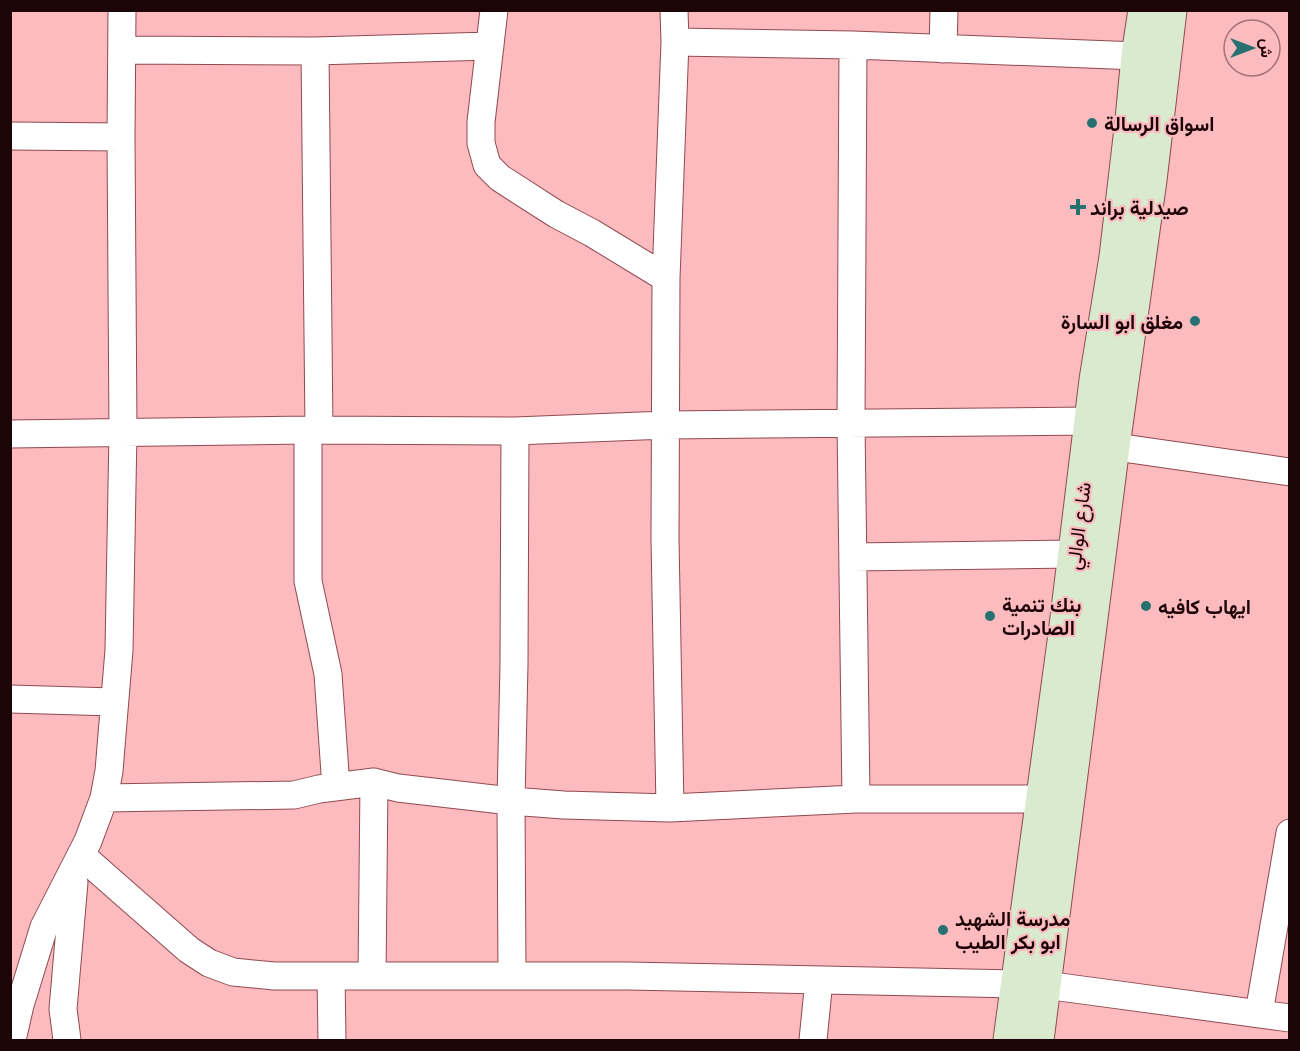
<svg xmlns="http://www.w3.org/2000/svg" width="1300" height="1051" font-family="'Open Sans',Vazirmatn,sans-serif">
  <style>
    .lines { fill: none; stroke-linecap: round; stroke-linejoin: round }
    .street-casing { stroke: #904a51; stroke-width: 29 }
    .secondary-casing { stroke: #904a51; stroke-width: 35 }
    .street { stroke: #fff; stroke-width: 27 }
    .secondary { stroke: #d9eace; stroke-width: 33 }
    .poi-dot { fill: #277171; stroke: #fcbbbe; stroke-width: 2 }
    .labels { text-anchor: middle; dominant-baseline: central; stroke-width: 4.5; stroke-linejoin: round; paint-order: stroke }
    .poi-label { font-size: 20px; font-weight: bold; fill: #1d0407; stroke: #fcbbbe; text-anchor: start }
    .street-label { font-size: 20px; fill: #1d0407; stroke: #fcbbbe }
  </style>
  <rect width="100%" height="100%" fill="#fcbbbe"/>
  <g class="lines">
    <defs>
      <path id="street" d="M494,10L481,122V143L487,165L500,178L556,214L592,233L666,278
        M675,42L853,45L1138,56
        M853,45L851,423L856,799
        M943,49L944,10
        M122,50L315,51L490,46
        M315,51L319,430
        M10,136L121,137
        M308,430V581L328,674L336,787
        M10,434L308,430L515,431L666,425L1091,421
        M1095,444L1290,472
        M853,557L1075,554
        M10,699L114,702
        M104,798L294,795L319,789L374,782L398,788L511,801L564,805L670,808L856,799H1042
        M670,808L665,539L666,278L675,42L674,10
        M82,856L189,950L209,963L233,972L274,976H627L1017,984
        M331,976L332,1040
        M372,976L374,782
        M512,976L511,801L514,664L515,431
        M1045,985L1290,1018
        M1259,1013L1290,833
        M12,1040L20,1005L44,927L88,841L104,798L109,771L119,650L123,432L121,137L122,10
        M67,1040L63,1009L74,882
        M813,1040L819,980"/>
      <path id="secondary" d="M1010,1040L1064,642L1096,380L1116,257L1132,120L1138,56L1145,10
        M1037,1040L1113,446L1150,180L1170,10"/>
    </defs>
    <use href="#street" class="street-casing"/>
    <use href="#secondary" class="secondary-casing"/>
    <use href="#street" class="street"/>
    <use href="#secondary" class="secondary"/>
  </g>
  <g class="poi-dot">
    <circle cx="1092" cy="123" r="6"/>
    <path d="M1075 198h6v6h6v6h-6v6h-6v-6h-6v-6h6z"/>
    <circle cx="1195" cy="321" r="6"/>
    <circle cx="1146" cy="606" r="6"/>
    <circle cx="990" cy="616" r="6"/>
    <circle cx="943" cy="930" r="6"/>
  </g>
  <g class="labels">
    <g class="poi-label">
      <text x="1104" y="123">اسواق الرسالة</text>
      <text x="1090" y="207">صيدلية براند</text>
      <text x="1183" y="321" text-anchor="end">مغلق ابو السارة</text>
      <text x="1002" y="604">بنك تنمية<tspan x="1002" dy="23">الصادرات</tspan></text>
      <text x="1158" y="606">ايهاب كافيه</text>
      <text x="955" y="918">مدرسة الشهيد<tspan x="955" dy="23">ابو بكر الطيب</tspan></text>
    </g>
    <g class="street-label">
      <text transform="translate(1078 526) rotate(-83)">شارع الوالي</text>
    </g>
  </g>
  <rect width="1300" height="1051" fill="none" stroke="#1d0407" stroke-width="24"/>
  <g transform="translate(1252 48) rotate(90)"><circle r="28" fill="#fcbbbe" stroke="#a37275" stroke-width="1.5"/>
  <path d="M0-4.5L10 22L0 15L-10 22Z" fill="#277171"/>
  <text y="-9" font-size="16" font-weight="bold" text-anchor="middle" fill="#1d0407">ش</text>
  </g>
</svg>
